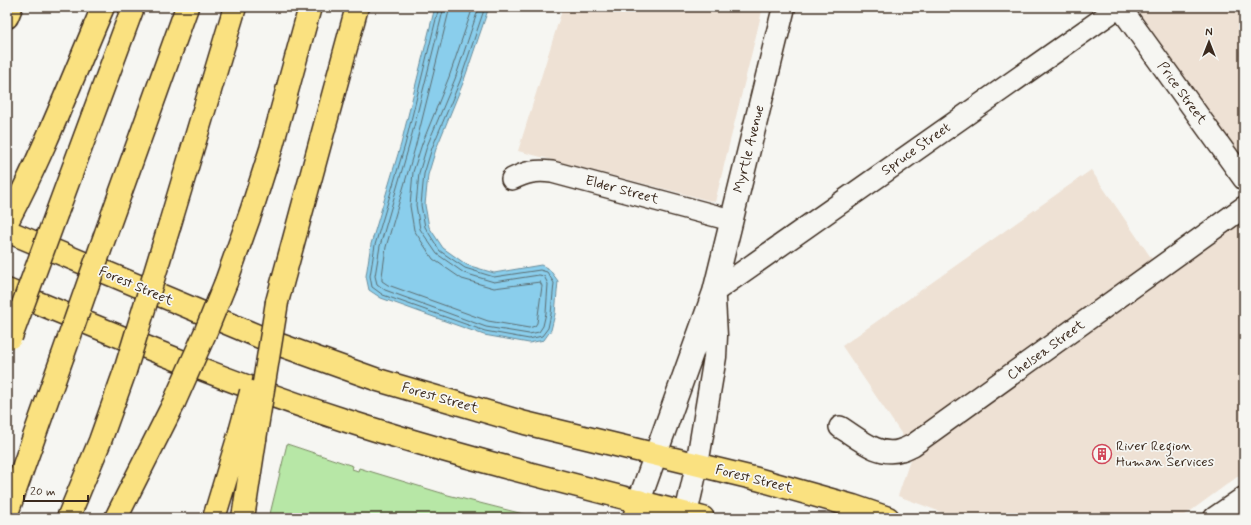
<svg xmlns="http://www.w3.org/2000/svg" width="1251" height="525" font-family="Mynerve,sans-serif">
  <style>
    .built { fill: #eee1d4 }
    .green { fill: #b7e7a6; stroke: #798862 }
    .water { fill: #8aceec; stroke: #6a8c9a }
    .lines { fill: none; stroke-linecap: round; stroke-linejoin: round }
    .shore { stroke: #5b6c70; stroke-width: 1 }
    .minor-casing { stroke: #3b2a1e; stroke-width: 24 }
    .tertiary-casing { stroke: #3b2a1e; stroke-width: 25 }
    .primary-casing { stroke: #3b2a1e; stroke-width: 25 }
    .motorway-casing { stroke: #3b2a1e; stroke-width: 25 }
    .minor { stroke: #f6f6f2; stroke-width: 21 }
    .tertiary { stroke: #f6f6f2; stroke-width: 22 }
    .primary { stroke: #fae180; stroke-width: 22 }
    .motorway { stroke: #fae180; stroke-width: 22 }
    .motorway-bridge-casing { stroke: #3b2a1e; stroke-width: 25; stroke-linecap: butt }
    .motorway-bridge { stroke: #fae180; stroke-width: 22 }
    .labels { text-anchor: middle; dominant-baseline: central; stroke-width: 3.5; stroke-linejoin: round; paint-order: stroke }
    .street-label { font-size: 14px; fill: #3b2a1e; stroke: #f6f6f2 }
    .poi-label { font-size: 14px; fill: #3b2a1e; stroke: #f6f6f2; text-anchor: start }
  </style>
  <rect width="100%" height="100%" fill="#f6f6f2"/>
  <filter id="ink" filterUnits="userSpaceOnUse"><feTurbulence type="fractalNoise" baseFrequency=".025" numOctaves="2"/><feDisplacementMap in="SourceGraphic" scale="8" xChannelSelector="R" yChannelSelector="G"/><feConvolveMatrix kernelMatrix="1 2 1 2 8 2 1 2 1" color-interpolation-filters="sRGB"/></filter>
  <g filter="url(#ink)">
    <path class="built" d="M563,7H763L715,202L518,151Z
      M1135,7H1244V160Z
      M1091,170L1152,259L1244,195V472L1181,518H957L898,496L913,451L842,346Z"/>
    <path class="green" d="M287,444L353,466L352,469L358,471L359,468L448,495L539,518H269Z"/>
    <path class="water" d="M435,7H489L463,83L436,149L428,175L425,205L429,227L443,248L467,265L494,273L541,265L549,269L558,281L555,314L551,330L544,340L529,343L484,335L381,298L369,290L366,276L371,244L401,144Z"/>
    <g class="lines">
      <path class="shore" d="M439,7L405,145L375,245L370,276L372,287L383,295L485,331L529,339L542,336L548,328L551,314L554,283L547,272L540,270L494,277L465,268L440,251L425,227L421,205L424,174L432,148L460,81L485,7
        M444,7L409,146L380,246L375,276L377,284L385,290L486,327L529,334L539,332L543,326L546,313L548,284L544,276L539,275L494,282L464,273L437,254L420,229L416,205L419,173L427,146L455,79L479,7
        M450,7L415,148L386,247L382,276V281L388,285L488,321L529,328L535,326L537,323L542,286L540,282L494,288L462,279L433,259L414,230L410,206L413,172L422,144L449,77L473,7"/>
      <defs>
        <path id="minor" d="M1120,7L1244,179
          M512,179C527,172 535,170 552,172L731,220
          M714,292L1119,7
          M840,427C858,438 879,458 901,450C905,449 909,447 913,445L1244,207"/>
        <path id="tertiary" d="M639,501L714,292L784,7
          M686,514L697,465L715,357L716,336L714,299
          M1215,518L1244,498"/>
        <path id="primary" d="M7,231L272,342L378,380L525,423L757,479L853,506L888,518
          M7,290C118,336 229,383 344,420C462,458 583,487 703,518"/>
        <path id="motorway" d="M7,17L11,7
          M57,212L133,7
          M7,222C44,152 72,79 103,7
          M169,227L235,7
          M106,233L187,7
          M226,282L251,212L271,149L310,7
          M277,302L357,7
          M7,513L62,358
          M68,518L100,441L125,371
          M116,518L173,405
          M214,518L240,432
          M243,518L255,439
          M634,518L639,501
          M684,518L686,514"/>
      </defs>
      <use href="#minor" class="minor-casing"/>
      <use href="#tertiary" class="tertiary-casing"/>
      <use href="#primary" class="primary-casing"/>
      <use href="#motorway" class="motorway-casing"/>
      <use href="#minor" class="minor"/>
      <use href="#tertiary" class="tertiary"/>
      <use href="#primary" class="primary"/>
      <use href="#motorway" class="motorway"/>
      <defs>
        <path id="motorway-bridge" d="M11,337L57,212
          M62,358L106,233
          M125,371L169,227
          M173,405L206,331L226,282
          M240,432L251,392
          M255,439L277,302"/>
      </defs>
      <use href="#motorway-bridge" class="motorway-bridge-casing"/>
      <use href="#motorway-bridge" class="motorway-bridge"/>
    </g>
  </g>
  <defs>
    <symbol id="building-ring" viewBox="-11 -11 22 22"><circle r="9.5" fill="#f6f6f2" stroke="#d1495b" stroke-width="1.5"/><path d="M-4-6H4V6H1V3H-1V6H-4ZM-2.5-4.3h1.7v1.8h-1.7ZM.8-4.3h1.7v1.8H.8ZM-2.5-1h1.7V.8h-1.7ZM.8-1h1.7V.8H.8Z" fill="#d1495b"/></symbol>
  </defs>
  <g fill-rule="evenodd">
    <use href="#building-ring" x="1091" y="443" width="22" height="22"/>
  </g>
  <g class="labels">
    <g class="street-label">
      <text transform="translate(1182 93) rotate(54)">Price Street</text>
      <text transform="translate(749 149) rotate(-76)">Myrtle Avenue</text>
      <text transform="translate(916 149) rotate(-35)">Spruce Street</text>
      <text transform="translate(622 190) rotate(15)">Elder Street</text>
      <text transform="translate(136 286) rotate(23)">Forest Street</text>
      <text transform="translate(1046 350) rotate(-36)">Chelsea Street</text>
      <text transform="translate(440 398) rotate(16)">Forest Street</text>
      <text transform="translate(754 479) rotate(14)">Forest Street</text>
    </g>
    <g class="poi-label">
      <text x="1116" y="446">River Region<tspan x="1116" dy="16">Human Services</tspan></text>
    </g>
  </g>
  <rect width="1251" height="525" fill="none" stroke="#f6f6f2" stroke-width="24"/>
  <rect x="12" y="12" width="1227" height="501" fill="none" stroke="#3b2a1e" stroke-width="1.5" filter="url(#ink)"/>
  <g transform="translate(1209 42)" stroke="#f6f6f2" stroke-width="3" paint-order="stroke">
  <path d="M0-3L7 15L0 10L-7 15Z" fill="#3b2a1e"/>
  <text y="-6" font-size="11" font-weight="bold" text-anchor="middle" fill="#3b2a1e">N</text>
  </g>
  <path d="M24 495v6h64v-6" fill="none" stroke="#3b2a1e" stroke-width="2"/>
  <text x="30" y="495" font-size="12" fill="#3b2a1e" stroke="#f6f6f2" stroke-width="3" paint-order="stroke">20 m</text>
</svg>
